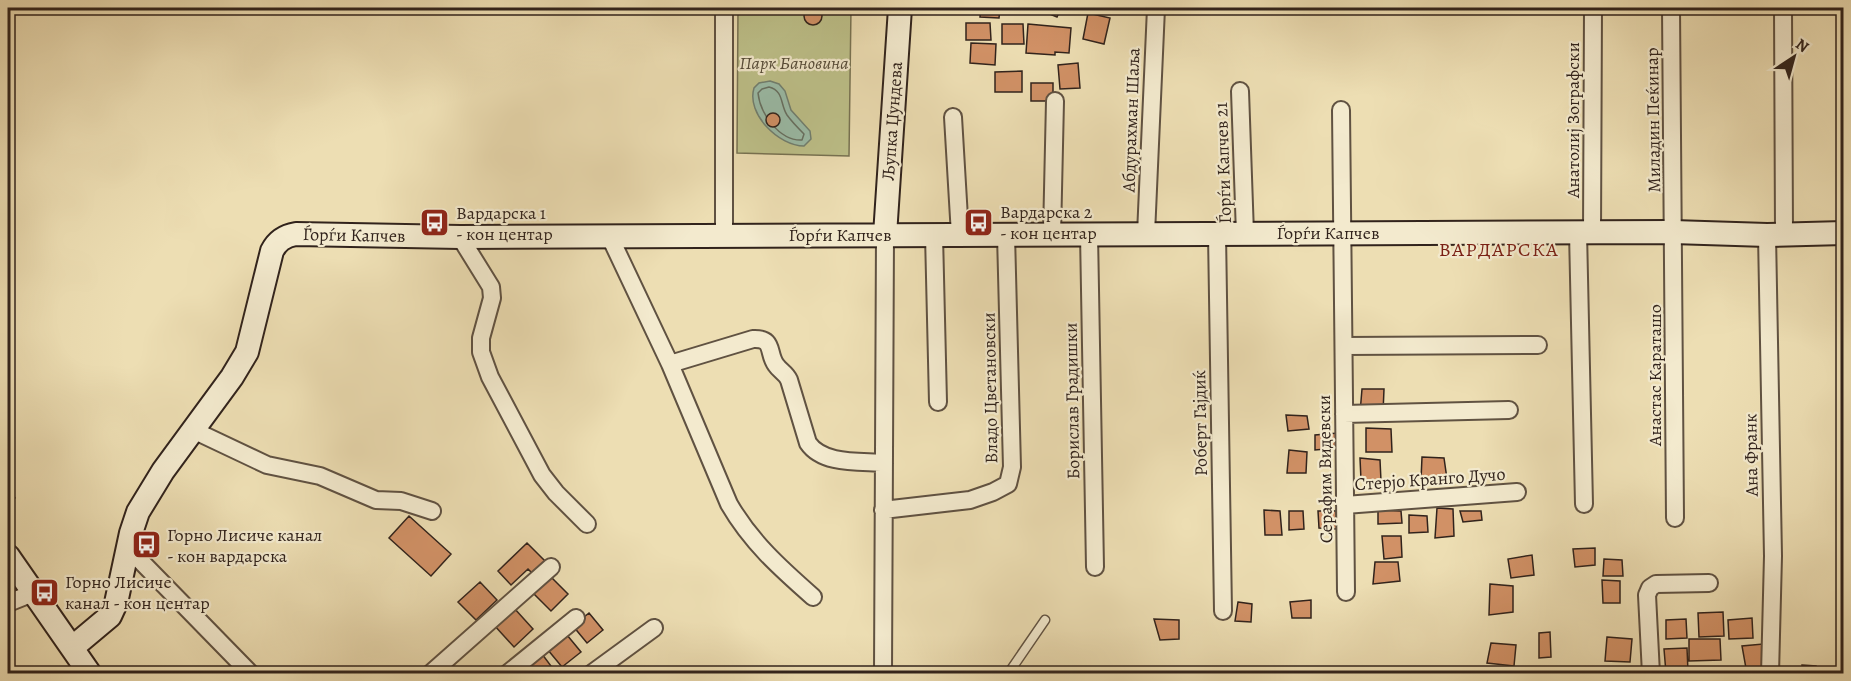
<svg xmlns="http://www.w3.org/2000/svg" width="1851" height="681" font-family="Alegreya,serif">
  <style>
    .green { fill: #bdc089; stroke: #777252; stroke-width: 1.5 }
    .water { fill: #9abca8; stroke: #707f70; stroke-width: 1.5 }
    .lines { fill: none; stroke-linecap: round; stroke-linejoin: round }
    .shore { stroke: #667062; stroke-width: 1.5 }
    .building { fill: #d19166; stroke: #31231c; stroke-width: 1.5 }
    .lane-casing { stroke: #605242; stroke-width: 11 }
    .street-casing { stroke: #605242; stroke-width: 20 }
    .secondary-casing { stroke: #31231c; stroke-width: 26 }
    .lane { stroke: #f3eace; stroke-width: 8 }
    .street { stroke: #f3eace; stroke-width: 16 }
    .secondary { stroke: #f3eace; stroke-width: 22 }
    .labels { text-anchor: middle; dominant-baseline: central; stroke-width: 4.5; stroke-linejoin: round; paint-order: stroke }
    .park-label { font-size: 18px; font-style: italic; fill: #544a37; stroke: #f3eace }
    .street-label { font-size: 18px; fill: #31231c; stroke: #f3eace }
    .poi-label { font-size: 18px; fill: #31231c; stroke: #f3eace; text-anchor: start }
    .neighbourhood-label { font-size: 20px; letter-spacing: 1.5px; fill: #7a1f14; stroke: #f3eace }
  </style>
  <rect width="100%" height="100%" fill="#eddeb3"/>
  <filter id="stains"><feTurbulence type="fractalNoise" baseFrequency=".00333" numOctaves="4"/><feColorMatrix values="0 0 0 0 .2 0 0 0 0 .09 0 0 0 0 .02 0 0 0 .5 -.17"/></filter>
  <radialGradient id="worn" r=".72"><stop offset=".6" stop-color="#630" stop-opacity="0"/><stop offset="1" stop-color="#630" stop-opacity=".3"/></radialGradient>
  <path class="green" d="M738,8H851L849,156L737,153Z"/>
  <path class="water" d="M770,81L779,84L785,91L791,110L810,131L811,139L804,146C779,146 746,114 754,88L759,83Z"/>
  <g class="lines">
    <path class="shore" d="M769,87C784,91 780,104 787,115C792,122 798,128 804,134L802,140C779,141 760,113 758,93L762,89Z"/>
  </g>
  <path class="building" d="M804 16a9 9 0 1 1 18 0a9 9 0 1 1-18 0Z
    M981,8H1000L999,18L980,17Z
    M1035,8H1061L1057,17Z
    M1088,13L1110,18L1104,44L1083,39Z
    M966,23H990L991,40H966Z
    M1002,24H1023L1024,44H1002Z
    M1028,24L1071,28L1069,53L1055,52V55L1026,53Z
    M971,43L996,44L995,65L970,63Z
    M1078,63L1080,88L1060,89L1058,65Z
    M1022,71V92H995V72Z
    M1031,83H1053V101H1031Z
    M766 120a7 7 0 1 1 14 0a7 7 0 1 1-14 0Z
    M1362,389H1384L1383,413H1360Z
    M1286,415L1307,416L1309,429L1288,431Z
    M1366,428L1391,429L1392,452H1366Z
    M1338,433L1337,448L1315,450V435Z
    M1289,450L1307,452L1306,473H1287Z
    M1422,457L1444,458L1447,479L1421,480Z
    M1360,458L1380,460L1381,481L1361,480Z
    M8,487L15,498L8,505Z
    M1437,508L1453,509L1454,536L1435,538Z
    M1264,510L1280,511L1282,535H1265Z
    M1378,510L1401,511L1402,523L1378,524Z
    M1289,511H1303L1304,529L1289,530Z
    M1318,511H1336L1337,529L1319,528Z
    M1460,511H1481L1482,520L1463,522Z
    M1409,515L1427,516L1428,532L1409,533Z
    M409,516L451,554L431,576L389,538Z
    M1382,536H1401L1402,557L1384,559Z
    M527,543L547,563L534,575L528,569L511,585L498,571Z
    M1595,548V565L1575,567L1573,549Z
    M1532,555L1534,575L1511,578L1508,559Z
    M1604,559L1622,560L1623,576H1603Z
    M1375,562H1398L1400,581L1373,584Z
    M549,575L568,594L551,611L532,592Z
    M1602,580L1620,581V603H1603Z
    M480,582L497,600L476,620L458,602Z
    M1490,584L1513,586V612L1489,615Z
    M1311,600V618H1292L1290,602Z
    M1238,602L1252,604L1251,622L1235,621Z
    M514,608L533,629L514,647L494,625Z
    M1723,612L1724,636L1699,637L1698,613Z
    M589,613L603,630L587,643L573,626Z
    M1752,618L1753,638L1729,639L1728,620Z
    M1154,619L1179,620V639L1160,640Z
    M1686,619L1687,638L1666,639V620Z
    M1550,632L1551,657L1539,658V633Z
    M567,635L581,652L562,667L548,650Z
    M1607,637L1632,639L1630,662L1605,661Z
    M1689,639H1720L1721,660L1689,661Z
    M1491,643L1516,645L1514,666L1487,663Z
    M1763,644V674H1747L1742,646Z
    M1687,648L1688,672L1666,673L1664,649Z
    M542,654L554,670L549,674H533L527,665Z
    M1802,665L1816,666V674H1802Z"/>
  <g class="lines">
    <defs>
      <path id="lane" d="M1008,674L1045,620"/>
      <path id="street" d="M1671,8L1675,518
        M1783,8L1784,233
        M1240,91L1245,234
        M1341,110L1346,592
        M953,117L960,235
        M1578,232L1584,504
        M1592,232L1593,8
        M1089,234L1095,567
        M1146,234L1156,8
        M1217,234L1223,611
        M609,235L670,364L729,504C751,542 780,568 813,597
        M724,235V8
        M934,235L938,402
        M1052,235L1055,101
        M1767,235L1773,556L1770,674
        M460,237L491,287L492,298L481,338V352L490,377L542,475L556,493L587,524
        M1344,346L1538,345
        M670,364L753,339C775,338 767,353 776,365C780,371 786,373 789,380L808,443C823,465 860,461 884,463
        M1344,414L1509,410
        M193,430L267,465L320,476L376,500L401,501L432,511
        M1345,505L1517,492
        M883,510L970,500L993,492L1008,484L1012,467L1006,235
        M128,548L251,674
        M8,603L33,593
        M430,674L551,567
        M507,674L576,618
        M591,674L654,628
        M883,674L885,235
        M1651,674L1647,595L1650,588L1656,584L1709,583"/>
      <path id="secondary" d="M885,235L900,8
        M8,556L90,674
        M73,647L110,616L116,603L131,533L138,512L163,471L232,377L247,352L272,251C277,241 284,236 296,234L460,237L1673,232L1767,235L1844,233"/>
    </defs>
    <use href="#lane" class="lane-casing"/>
    <use href="#street" class="street-casing"/>
    <use href="#secondary" class="secondary-casing"/>
    <use href="#lane" class="lane"/>
    <use href="#street" class="street"/>
    <use href="#secondary" class="secondary"/>
  </g>
  <defs>
    <symbol id="bus-square" viewBox="-11 -11 22 22"><rect x="-9" y="-9" width="18" height="18" rx="4" fill="#8f2418" stroke="#f3eace"/><path d="M-5-6H5V4H4V6H2V4H-2V6H-4V4H-5ZM-3.5-4V0h7V-4ZM-3.5 1.2v1.5H-2V1.2ZM2 1.2v1.5H3.5V1.2Z" fill="#fff"/></symbol>
  </defs>
  <g fill-rule="evenodd">
    <use href="#bus-square" x="962" y="206" width="33" height="33"/>
    <use href="#bus-square" x="418" y="206" width="33" height="33"/>
    <use href="#bus-square" x="130" y="528" width="33" height="33"/>
    <use href="#bus-square" x="28" y="576" width="33" height="33"/>
  </g>
  <g class="labels">
    <g class="park-label">
      <text x="794" y="63">Парк Бановина</text>
    </g>
    <g class="street-label">
      <text transform="translate(1131 120) rotate(-88)">Абдурахман Шаља</text>
      <text transform="translate(1573 120) rotate(-90)">Анатолиј Зографски</text>
      <text transform="translate(1653 120) rotate(-91)">Миладин Пеќинар</text>
      <text transform="translate(892 121) rotate(-86)">Љупка Џундева</text>
      <text transform="translate(1223 163) rotate(-92)">Ѓорѓи Капчев 21</text>
      <text x="1328" y="233">Ѓорѓи Капчев</text>
      <text transform="translate(354 235) rotate(1)">Ѓорѓи Капчев</text>
      <text x="840" y="235">Ѓорѓи Капчев</text>
      <text transform="translate(1655 375) rotate(-90)">Анастас Караташо</text>
      <text transform="translate(990 388) rotate(-91)">Владо Цветановски</text>
      <text transform="translate(1072 401) rotate(-91)">Борислав Градишки</text>
      <text transform="translate(1200 423) rotate(-91)">Роберт Гајдиќ</text>
      <text transform="translate(1751 455) rotate(-91)">Ана Франк</text>
      <text transform="translate(1325 469) rotate(-91)">Серафим Видевски</text>
      <text transform="translate(1430 479) rotate(-4)">Стерјо Кранго Дучо</text>
    </g>
    <g class="poi-label">
      <text x="1000" y="212">Вардарска 2<tspan x="1000" dy="21">- кон центар</tspan></text>
      <text x="456" y="213">Вардарска 1<tspan x="456" dy="21">- кон центар</tspan></text>
      <text x="167" y="535">Горно Лисиче канал<tspan x="167" dy="21">- кон вардарска</tspan></text>
      <text x="65" y="582">Горно Лисиче<tspan x="65" dy="21">канал - кон центар</tspan></text>
    </g>
    <g class="neighbourhood-label">
      <text x="1499" y="249">ВАРДАРСКА</text>
    </g>
  </g>
  <rect width="1851" height="681" fill="none" stroke="#eddeb3" stroke-width="30"/>
  <rect x="9" y="9" width="1833" height="663" fill="none" stroke="#31231c" stroke-width="3"/>
  <rect x="15" y="15" width="1821" height="651" fill="none" stroke="#31231c" stroke-width="1.5"/>
  <g transform="translate(1794 57) rotate(36)" stroke="#f3eace" stroke-width="4.5" paint-order="stroke">
  <path d="M0-4.5L10 22L0 15L-10 22Z" fill="#31231c"/>
  <text y="-9" font-size="16" font-weight="bold" text-anchor="middle" fill="#31231c">N</text>
  </g>
  <rect width="100%" height="100%" filter="url(#stains)"/>
  <rect width="100%" height="100%" fill="url(#worn)"/>
</svg>
